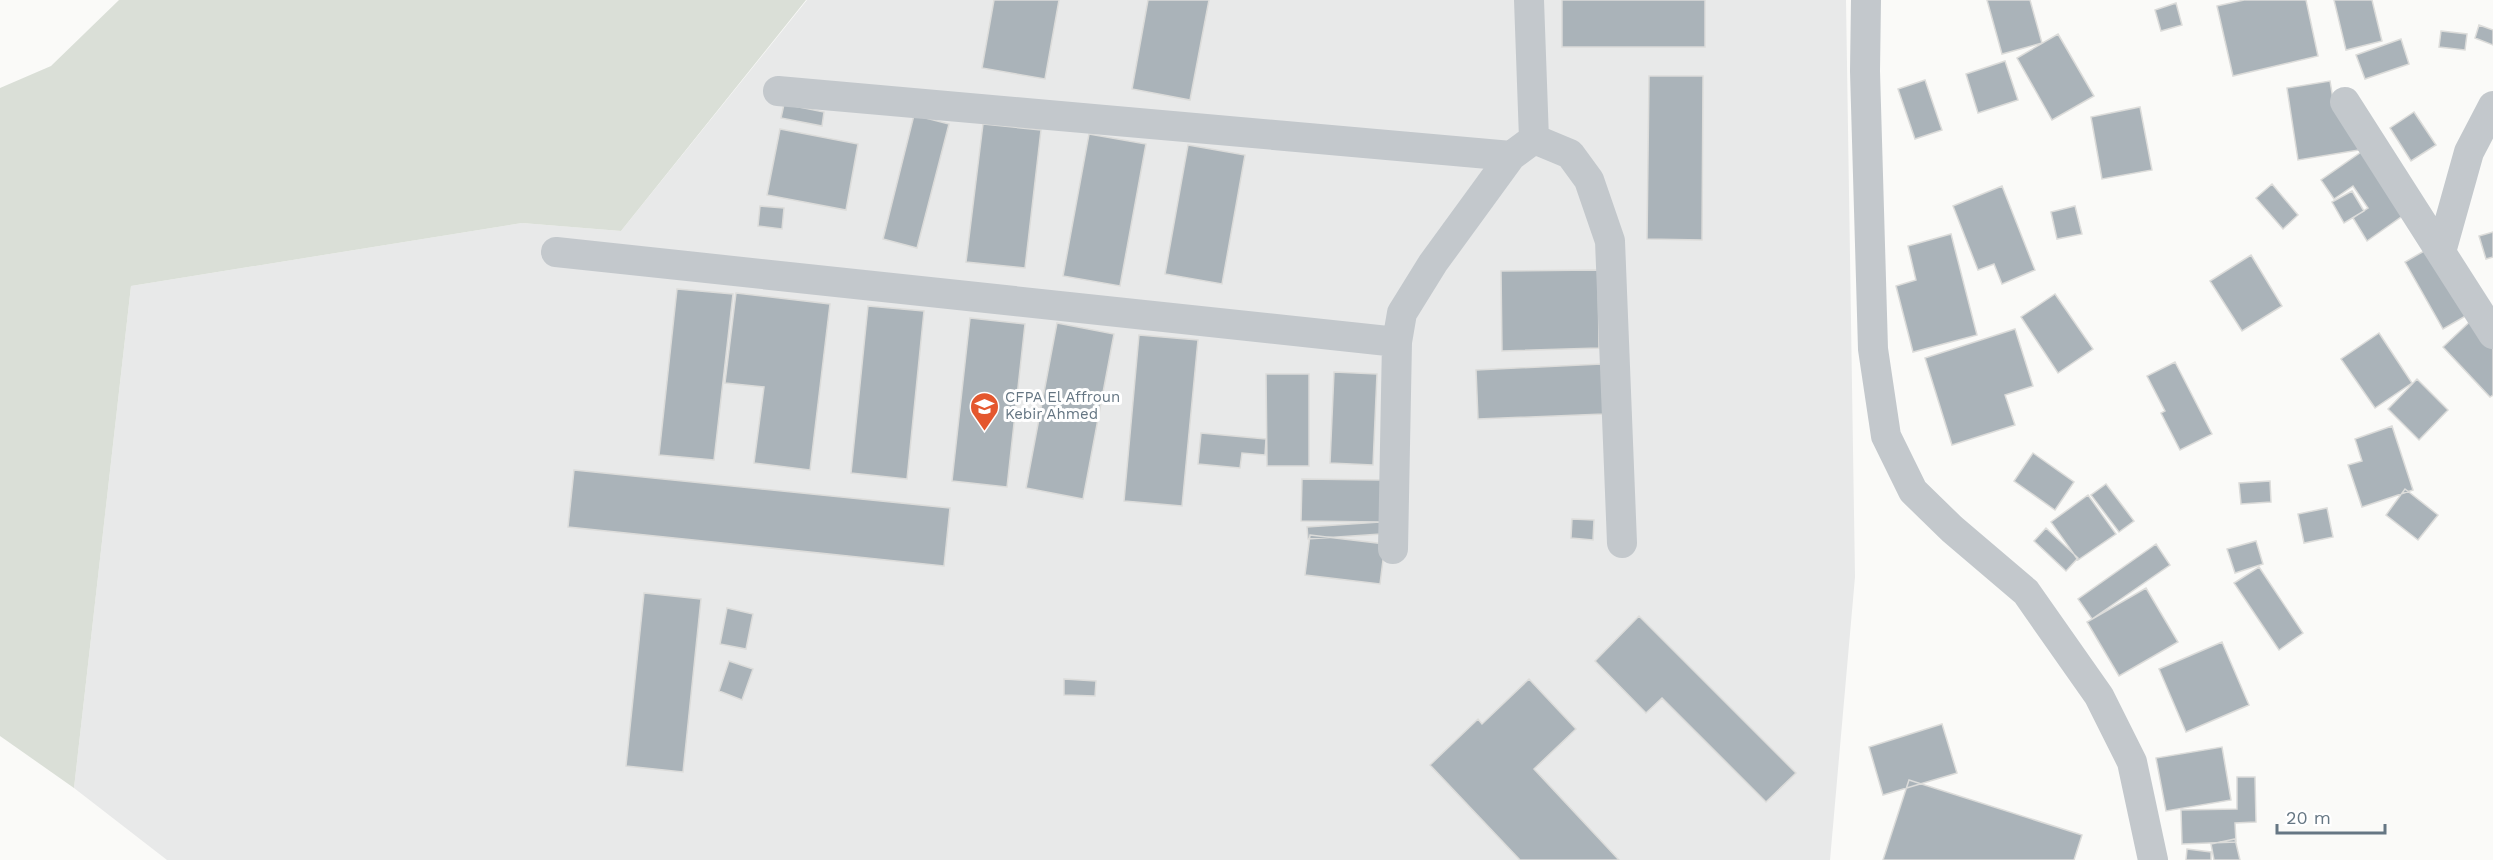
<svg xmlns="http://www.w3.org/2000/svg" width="2493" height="860" font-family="'Work Sans',sans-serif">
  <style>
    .built { fill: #e8e9e9 }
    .green { fill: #dadfd7 }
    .building { fill: #aab3b9; stroke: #dcdcda; stroke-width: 1.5 }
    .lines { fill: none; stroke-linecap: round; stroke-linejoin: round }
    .minor { stroke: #c3c8cc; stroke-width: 30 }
    .labels { text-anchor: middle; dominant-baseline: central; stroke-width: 6; stroke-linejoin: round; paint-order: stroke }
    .poi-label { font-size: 15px; fill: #657683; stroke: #fff; text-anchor: start }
  </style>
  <rect width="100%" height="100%" fill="#fafaf8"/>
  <path class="built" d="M807,0H1846L1855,577L1830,860H167L74,788L131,286L522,223L621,231Z"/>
  <path class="green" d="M119,0H806L621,231L522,223L131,286L74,788L0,736V88L51,66Z"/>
  <path class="building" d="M994,0H1059L1045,79L982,68Z
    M1148,0H1209L1190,100L1132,89Z
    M1562,0H1705V47H1562Z
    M1987,0H2030L2042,43L2002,54Z
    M2244,0H2306L2318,56L2233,76L2217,6Z
    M2334,0H2372L2382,41L2346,50Z
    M2176,3L2182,25L2161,31L2155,10Z
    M2479,25L2493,30V45L2475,38Z
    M2441,31L2467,34L2465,50L2439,47Z
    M2058,34L2094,96L2052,120L2017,58Z
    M2401,39L2409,64L2365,79L2356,55Z
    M2005,61L2018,100L1978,113L1966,74Z
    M1649,76H1703L1702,240L1647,239Z
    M1925,80L1942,130L1915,139L1898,89Z
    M2330,81L2335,111L2371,148L2298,160L2287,88Z
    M784,104L824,112L822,126L781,118Z
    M2140,107L2152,170L2102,179L2091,117Z
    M2414,112L2436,145L2411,161L2390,128Z
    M914,115L949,124L917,248L883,239Z
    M983,124L1041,130L1025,268L966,262Z
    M780,129L858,144L846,210L767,195Z
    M1089,134L1146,144L1120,286L1063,276Z
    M1188,145L1245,155L1222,284L1165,274Z
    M2367,148L2418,205L2367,241L2353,218L2368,208L2353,186L2334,199L2321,180Z
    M2272,184L2298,215L2283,229L2256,198Z
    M2002,186L2035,270L2002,284L1994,264L1978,270L1953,206Z
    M2352,191L2364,211L2344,223L2332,202Z
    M760,206L784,208L782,229L758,226Z
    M2075,206L2082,234L2057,239L2051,212Z
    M2493,232V257L2486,259L2479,236Z
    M1951,234L1977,335L1913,352L1896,286L1916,280L1908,246Z
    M2438,243L2476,310L2443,329L2405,262Z
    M2251,255L2282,306L2242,331L2210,281Z
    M1598,270L1599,348L1502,351L1501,271Z
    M677,289L733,294L714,460L659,455Z
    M736,293L830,304L810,470L754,463L764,387L725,383Z
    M2055,294L2093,349L2058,373L2021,317Z
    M868,306L924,311L907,479L851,473Z
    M2477,315L2493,333V395L2490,397L2443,347Z
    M970,318L1025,324L1007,487L952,481Z
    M1057,323L1114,334L1083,499L1026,488Z
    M2015,329L2033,386L2005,395L2015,425L1952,445L1925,358Z
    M2379,333L2412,383L2375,408L2341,359Z
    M1139,335L1198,340L1182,506L1124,501Z
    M2175,362L2212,434L2180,450L2161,413L2165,411L2147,376Z
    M1602,364L1604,414L1478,419L1476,370Z
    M1334,372L1377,374L1373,465L1330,463Z
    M1266,374H1309V466H1267Z
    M2417,379L2448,410L2419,440L2388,409Z
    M2392,426L2413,490L2362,507L2348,465L2362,461L2355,439Z
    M1201,433L1266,439L1265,455L1242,453L1240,468L1198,464Z
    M2033,453L2074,482L2055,510L2014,481Z
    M574,470L950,508L944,566L568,527Z
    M1302,479L1381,480L1380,522L1301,521Z
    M2270,481L2271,502L2241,504L2239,483Z
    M2106,484L2134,521L2119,532L2091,495Z
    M2405,489L2438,515L2418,540L2386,515Z
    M2088,495L2116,534L2078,560L2051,522Z
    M2327,508L2333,537L2304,543L2298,514Z
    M1572,519L1594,520L1593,540L1571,538Z
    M1380,522L1381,534L1308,539L1307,527Z
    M2046,528L2078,558L2066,571L2034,541Z
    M1310,535L1385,544L1380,584L1305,575Z
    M2256,541L2263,564L2235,573L2227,549Z
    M2156,544L2170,565L2092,619L2078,599Z
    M2259,567L2303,633L2279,650L2234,583Z
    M2146,588L2178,642L2119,676L2087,622Z
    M644,593L701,599L683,772L626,766Z
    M727,608L753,614L746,649L720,644Z
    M1639,616L1796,773L1766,802L1662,698L1646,713L1595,661Z
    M2222,642L2249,705L2186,732L2159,669Z
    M729,661L753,669L742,700L719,691Z
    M1064,679L1096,681L1095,696L1064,695Z
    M1529,679L1576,729L1534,769L1619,860H1520L1430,765L1478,719L1482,724Z
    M1942,724L1957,773L1883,795L1869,747Z
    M2222,747L2231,800L2166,811L2156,758Z
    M2237,777H2255L2256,822L2235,823L2236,842L2182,844L2181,810L2237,809Z
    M1909,780L2082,835L2074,860H1883Z
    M2235,839L2240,860H2214L2211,844Z
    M2187,849L2211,852V860H2186Z"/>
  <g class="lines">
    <path class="minor" d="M1529,0L1534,139
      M1866,0L1865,71L1873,349L1886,436L1913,491L1952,529L2026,592L2099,696L2132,762L2153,860
      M778,91L1511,156
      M2345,102L2493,334
      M556,252L1397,342
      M2441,252L2469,152L2493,106
      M1393,549L1397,342L1402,313L1433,263L1511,156L1534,139L1570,154L1589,180L1610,241L1622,543"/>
  </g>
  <defs>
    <symbol id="university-pin" viewBox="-11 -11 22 30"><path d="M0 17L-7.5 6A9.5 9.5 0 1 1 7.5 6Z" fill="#e4572e" stroke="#fff"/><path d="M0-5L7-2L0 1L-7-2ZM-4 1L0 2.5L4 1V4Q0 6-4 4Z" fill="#fff"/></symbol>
  </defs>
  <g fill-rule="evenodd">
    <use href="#university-pin" x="968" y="390" width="33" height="45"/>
  </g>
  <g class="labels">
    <g class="poi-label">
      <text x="1005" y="397">CFPA El Affroun<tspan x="1005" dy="17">Kebir Ahmed</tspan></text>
    </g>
  </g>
  <path d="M2277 824v9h108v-9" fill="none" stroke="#657683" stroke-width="3"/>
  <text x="2286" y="824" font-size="18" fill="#657683" stroke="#ffffff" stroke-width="4.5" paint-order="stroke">20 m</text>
</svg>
